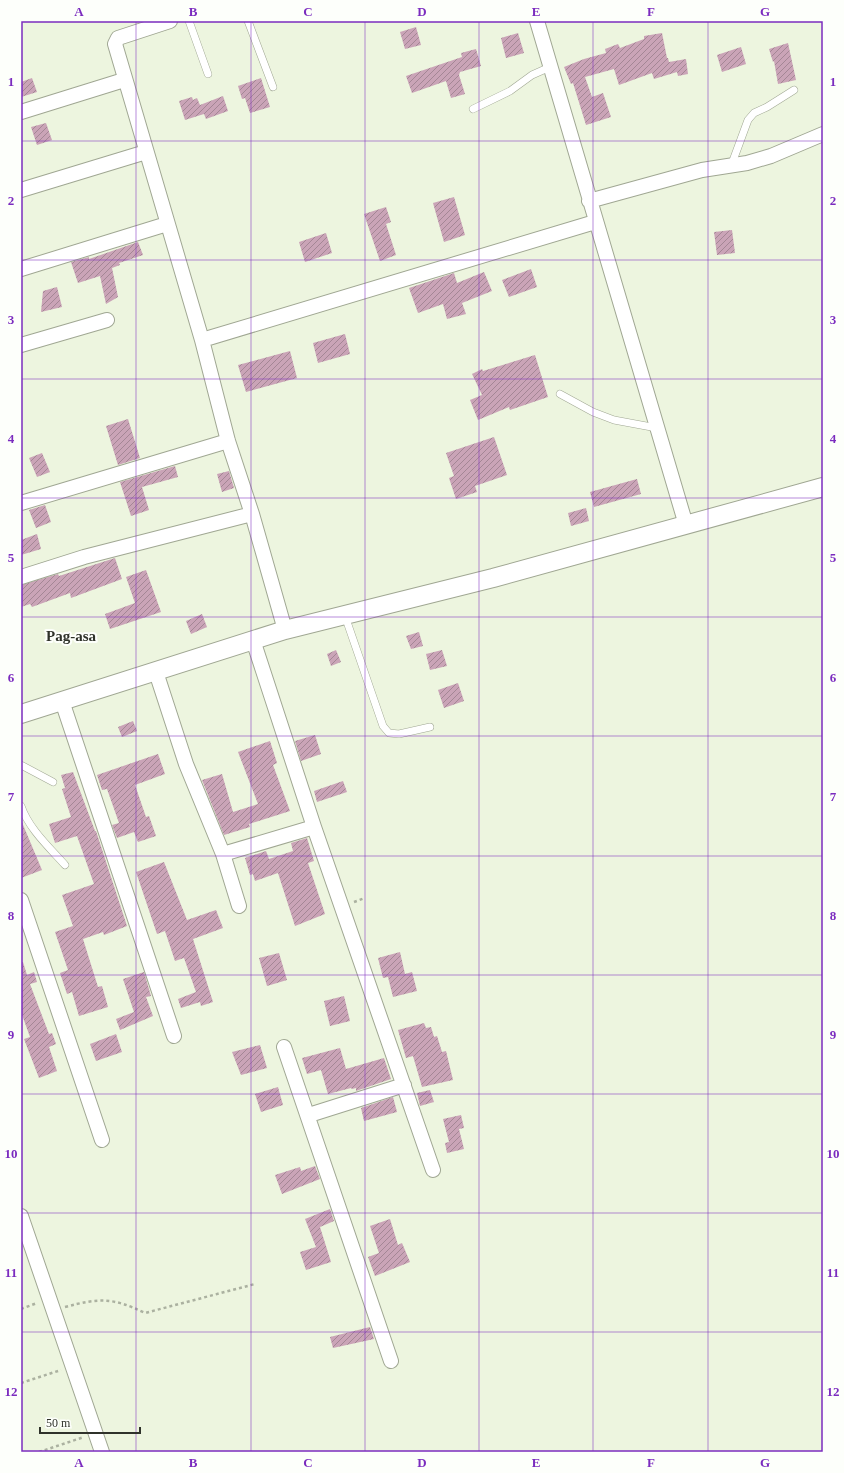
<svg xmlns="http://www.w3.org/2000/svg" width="844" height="1473" font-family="'Times New Roman',serif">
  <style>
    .building { fill: url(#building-hatch) }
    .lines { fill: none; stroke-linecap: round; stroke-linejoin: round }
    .service-casing { stroke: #a0a793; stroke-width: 8 }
    .minor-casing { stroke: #a0a793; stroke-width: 16 }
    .tertiary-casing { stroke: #a0a793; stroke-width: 20 }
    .path { stroke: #abb1a0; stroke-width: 2.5; stroke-dasharray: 3 3; stroke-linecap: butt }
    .service { stroke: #fff; stroke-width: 7 }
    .minor { stroke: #fff; stroke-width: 14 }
    .tertiary { stroke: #fff; stroke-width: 18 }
    .grid { fill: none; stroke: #7b2cbf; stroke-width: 1; stroke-opacity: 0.55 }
    .labels { text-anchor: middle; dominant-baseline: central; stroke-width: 4; stroke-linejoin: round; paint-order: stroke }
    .quarter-label { font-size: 15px; font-weight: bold; fill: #2f322a; stroke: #fdfffb }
    .neatline { fill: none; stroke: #7b2cbf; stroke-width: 1.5 }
    .grid-label { font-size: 13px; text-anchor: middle; font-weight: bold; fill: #7b2cbf }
  </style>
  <defs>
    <pattern id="building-hatch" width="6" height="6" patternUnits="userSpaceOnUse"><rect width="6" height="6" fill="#caa4b7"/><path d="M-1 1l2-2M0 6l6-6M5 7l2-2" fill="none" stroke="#a48695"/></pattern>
  </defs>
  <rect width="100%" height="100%" fill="#edf5df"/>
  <path class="building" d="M416,27L421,45L405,49L400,32Z
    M518,33L524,53L506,58L501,38Z
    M662,33L667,58H668L669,62L686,59L688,74L678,76L677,72L654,79L652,73L619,85L614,69L585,77L592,97L603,93L611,117L586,125L573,83L571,84L564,67L584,59L606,53L605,49L618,44L620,48L644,39V36Z
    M788,43L796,80L778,84L774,61L773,62L769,49Z
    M741,47L746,64L722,72L717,55Z
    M476,49L481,66L460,72L459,75L465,94L451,98L446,81L412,93L406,76L462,57L461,53Z
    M32,78L37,92L21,97V82Z
    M261,78L270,107L250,113L245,98L242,99L238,86Z
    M223,96L228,111L206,119L204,114L185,120L179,101L192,97L193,100L197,98L200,105Z
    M46,123L52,140L37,145L31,127Z
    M454,197L465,235L444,242L433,203Z
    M386,207L391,222L386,224L396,255L380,261L364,214Z
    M732,230L735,253L717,255L714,232Z
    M326,233L332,253L305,262L299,242Z
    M138,242L143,255L119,263L120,265L112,268L118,297L106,304L100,276L78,283L71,262L89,257V259Z
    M531,269L537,287L509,297L502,280Z
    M484,272L492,291L462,303L466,314L447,319L443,304L418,313L409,288L454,273L457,283Z
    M57,287L62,307L41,312L43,291Z
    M345,334L350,354L318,363L313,343Z
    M290,351L297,378L246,392L238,365Z
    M535,355L548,397L510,410L509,407L478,420L470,400L482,395L472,374L482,369L483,371Z
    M128,419L140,458L118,465L106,426Z
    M494,437L507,475L475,486L477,492L456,499L449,478L454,476L446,453Z
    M42,453L50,472L37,477L29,458Z
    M175,466L178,477L142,487L149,510L131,516L120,482Z
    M229,471L234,488L222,492L217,474Z
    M637,479L641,494L594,507L590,492Z
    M45,505L51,522L36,528L29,510Z
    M586,508L589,521L571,526L568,513Z
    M37,534L41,549L21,555V540Z
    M115,558L122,579L71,598L70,593L32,607L30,604L21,607V585L58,574L59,576Z
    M146,570L161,612L110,629L105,614L135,603L126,577Z
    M202,614L207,627L191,634L186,621Z
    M419,632L423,646L411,649L406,636Z
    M336,650L341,662L331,666L327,654Z
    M442,650L447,666L430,670L426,654Z
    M458,683L464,701L444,708L438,690Z
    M133,721L137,731L122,737L118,727Z
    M315,735L321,754L301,761L295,741Z
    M270,741L277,763L273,765L290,811L249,824L250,827L224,835L202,780L222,774L233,812L258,804L238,752Z
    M158,754L165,774L135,785L146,817L149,816L156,836L138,842L134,832L117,838L112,825L119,823L107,789L102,790L97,775Z
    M73,772L95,831H96L127,926L104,935L103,932L83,939L98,987L102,986L108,1007L79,1016L72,992L67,994L60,973L68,970L55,932L73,926L62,895L94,884L77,836L55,843L49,824L71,817L62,789L65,788L61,775Z
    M343,781L347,792L317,802L314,791Z
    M21,820L42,870L21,878Z
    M307,838L314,861L308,863L325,914L295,926L278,873L255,881L253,874L250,875L245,858L266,851L269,859L293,851L291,843Z
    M164,862L187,920L216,910L223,928L193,939L213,1002L201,1006L200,1002L181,1008L178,999L196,992L184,958L175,961L165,931L157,934L136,872Z
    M400,952L405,974L412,972L417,991L393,997L388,977L383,978L378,958Z
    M279,953L287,980L267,986L259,958Z
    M21,962H23L27,975L34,972L37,982L30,984L49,1034L52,1033L56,1044L49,1047L57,1071L39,1078L24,1039L30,1037L21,1012Z
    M144,972L151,996L146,997L153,1016L120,1030L116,1019L134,1012L123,979Z
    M344,996L350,1021L330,1026L324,1001Z
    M424,1023L426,1028L431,1027L434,1037L437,1036L442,1052L446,1051L453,1080L422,1087L413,1056L406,1058L398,1030Z
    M116,1034L122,1052L96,1061L90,1044Z
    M260,1045L267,1068L241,1075L232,1052Z
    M340,1048L346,1069L384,1058L391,1079L356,1091V1088L352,1089L351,1088L328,1094L321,1070L307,1074L302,1058Z
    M278,1087L283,1105L261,1112L255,1094Z
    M430,1090L434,1102L420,1106L417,1093Z
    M393,1097L397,1112L364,1121L361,1108Z
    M461,1115L464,1128L459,1129L464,1149L447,1153L445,1143L449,1142L443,1119Z
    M315,1166L320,1179L282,1194L275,1175L300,1167L301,1171Z
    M330,1209L334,1221L320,1227L331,1262L306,1270L300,1252L316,1247L305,1219Z
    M390,1219L398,1245L402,1243L410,1262L375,1276L368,1257L379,1253L370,1226Z
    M370,1327L374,1339L333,1348L330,1337Z"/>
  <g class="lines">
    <defs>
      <path id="service" d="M189,21L208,74
        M248,21L273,87
        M473,109L510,91L532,75L550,67
        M731,166L748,120L754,113L767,107L794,90
        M560,394L593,412L614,420L657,428
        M345,616L383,726L389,733L399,734L430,727
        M21,765L53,782
        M21,806C29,829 49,847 65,865"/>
      <path id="minor" d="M170,21L118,38L115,44L202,340L228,441L252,514L285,630
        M537,21L686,525
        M21,112L124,80
        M21,190L146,152
        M589,201L702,170L747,163L771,156L823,134
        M21,269L167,224
        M202,340L595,222
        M21,345L107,320
        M21,503L228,441
        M21,577L84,557L252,514
        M253,640L314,827L433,1170
        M156,672L186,764L223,854L239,906
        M62,701L174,1036
        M223,854L314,827
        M21,900L102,1140
        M284,1047L391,1361
        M309,1115L404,1085
        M21,1216L102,1452"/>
      <path id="tertiary" d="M21,714L285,630L493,578L823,487"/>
    </defs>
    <use href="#service" class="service-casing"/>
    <use href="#minor" class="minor-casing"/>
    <use href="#tertiary" class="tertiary-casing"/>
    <path class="path" d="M354,902L365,898
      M65,1307C99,1298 112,1297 145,1313L255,1284
      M21,1309L37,1303
      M21,1383L61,1370
      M39,1452L84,1437"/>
    <use href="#service" class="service"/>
    <use href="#minor" class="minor"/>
    <use href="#tertiary" class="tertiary"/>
  </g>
  <path class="grid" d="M136,21V1452M251,21V1452M365,21V1452M479,21V1452M593,21V1452M708,21V1452M21,141H823M21,260H823M21,379H823M21,498H823M21,617H823M21,736H823M21,856H823M21,975H823M21,1094H823M21,1213H823M21,1332H823"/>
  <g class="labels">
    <g class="quarter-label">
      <text x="71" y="636">Pag-asa</text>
    </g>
  </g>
  <rect width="844" height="1473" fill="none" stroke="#fdfffb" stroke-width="44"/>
  <path d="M40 1427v6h100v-6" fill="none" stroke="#2f322a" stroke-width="2"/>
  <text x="46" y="1427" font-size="12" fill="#2f322a" stroke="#fdfffb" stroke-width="3" paint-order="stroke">50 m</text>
  <rect x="22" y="22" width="800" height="1429" class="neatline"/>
  <g class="grid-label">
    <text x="79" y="16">A</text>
    <text x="193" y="16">B</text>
    <text x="308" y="16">C</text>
    <text x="422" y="16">D</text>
    <text x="536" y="16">E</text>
    <text x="651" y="16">F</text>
    <text x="765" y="16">G</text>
    <text x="11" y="86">1</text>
    <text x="833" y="86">1</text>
    <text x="11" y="205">2</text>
    <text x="833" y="205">2</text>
    <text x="11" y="324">3</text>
    <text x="833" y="324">3</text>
    <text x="11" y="443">4</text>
    <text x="833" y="443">4</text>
    <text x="11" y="562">5</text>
    <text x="833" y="562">5</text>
    <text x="11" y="682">6</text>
    <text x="833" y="682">6</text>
    <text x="11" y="801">7</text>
    <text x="833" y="801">7</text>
    <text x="11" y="920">8</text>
    <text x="833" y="920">8</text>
    <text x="11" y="1039">9</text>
    <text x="833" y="1039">9</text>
    <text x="11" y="1158">10</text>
    <text x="833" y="1158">10</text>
    <text x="11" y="1277">11</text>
    <text x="833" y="1277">11</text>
    <text x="11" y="1396">12</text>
    <text x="833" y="1396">12</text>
    <text x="79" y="1467">A</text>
    <text x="193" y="1467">B</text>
    <text x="308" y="1467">C</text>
    <text x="422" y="1467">D</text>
    <text x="536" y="1467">E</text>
    <text x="651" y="1467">F</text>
    <text x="765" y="1467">G</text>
  </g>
</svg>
